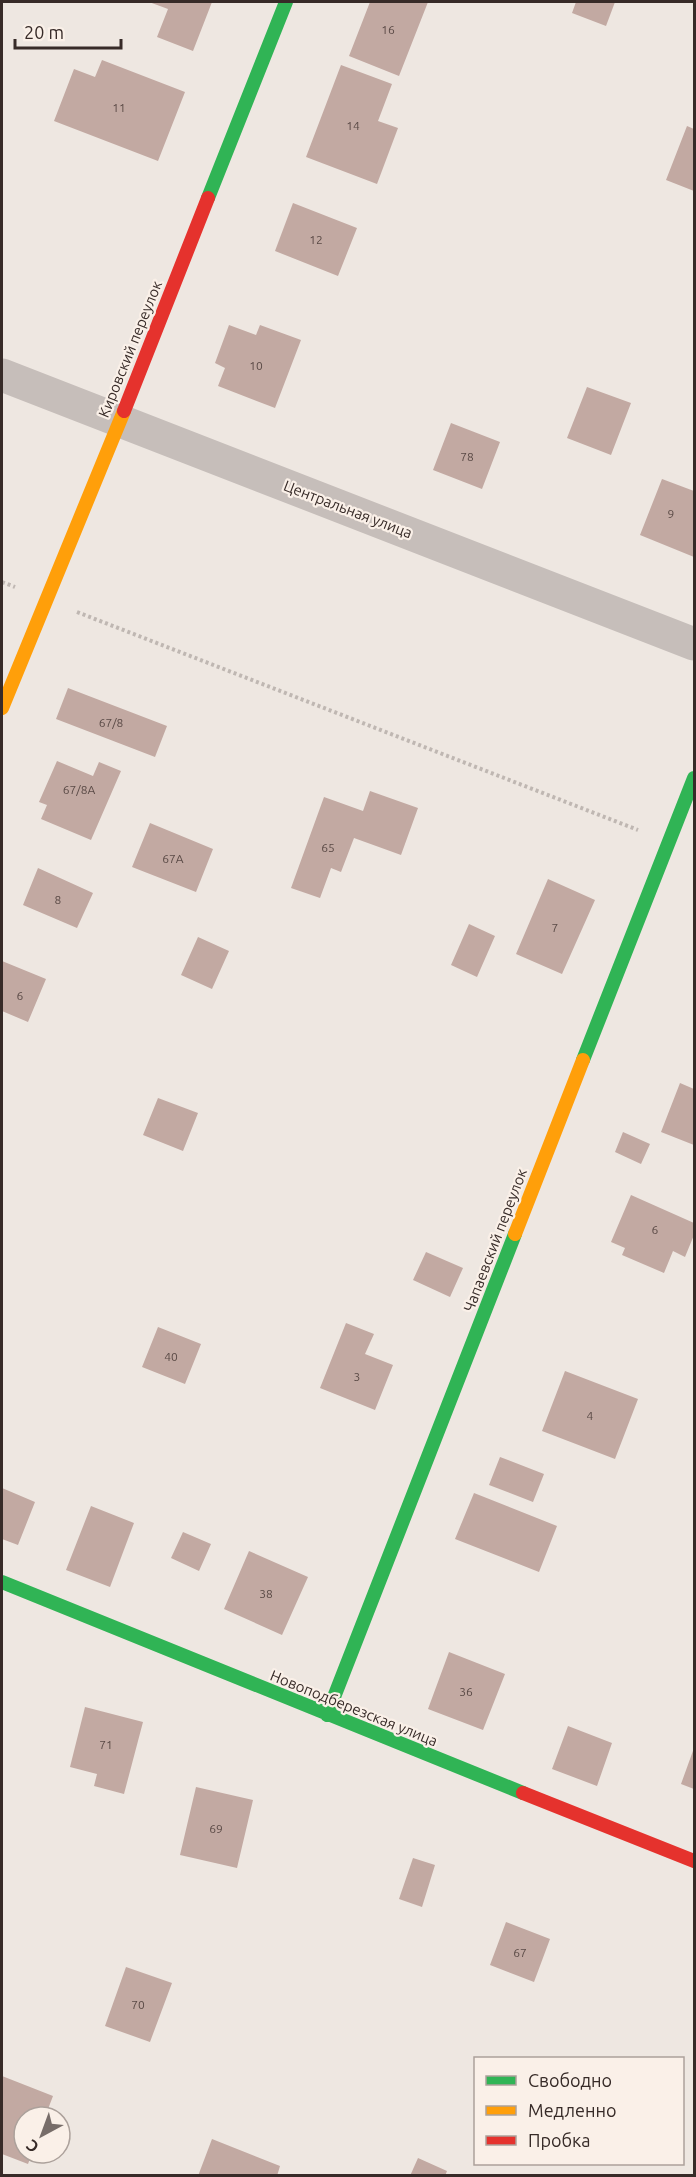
<svg xmlns="http://www.w3.org/2000/svg" width="696" height="2177" font-family="Ubuntu,sans-serif">
  <style>
    .building { fill: #c2a9a2 }
    .lines { fill: none; stroke-linecap: round; stroke-linejoin: round }
    .path { stroke: #bfb7b2; stroke-width: 4; stroke-dasharray: 3 3; stroke-linecap: butt }
    .street { stroke: #c6beba; stroke-width: 33 }
    .fast { stroke: #30b455; stroke-width: 14 }
    .slow { stroke: #ff9f0a; stroke-width: 14 }
    .jam { stroke: #e5322d; stroke-width: 14 }
    .labels { text-anchor: middle; dominant-baseline: central; stroke-width: 4.5; stroke-linejoin: round; paint-order: stroke }
    .number-label { font-size: 12px; fill: #5a4a46 }
    .street-label { font-size: 15px; fill: #372b28; stroke: #faf0e8 }
  </style>
  <rect width="100%" height="100%" fill="#eee7e1"/>
  <path class="building" d="M149,2H212L193,51L157,37L168,9Z
    M370,2H428L399,76L349,56Z
    M576,2H615L606,26L572,13Z
    M102,60L185,92L158,161L54,121L74,69L95,77Z
    M341,65L392,84L378,121L398,128L377,184L306,157Z
    M687,126L694,129V191L666,180Z
    M293,203L357,228L338,276L275,251Z
    M229,325L256,335L260,325L301,340L275,408L218,386L225,368L215,363Z
    M587,387L631,403L611,455L567,438Z
    M451,423L500,442L482,489L433,470Z
    M662,479L694,491V557L640,535Z
    M68,688L167,726L155,757L56,719Z
    M57,761L93,776L99,762L121,771L91,840L41,819L47,805L39,802Z
    M370,791L418,808L401,855L354,838L341,872L331,868L320,898L291,888L324,797L363,811Z
    M150,823L213,849L196,892L132,867Z
    M38,868L93,893L77,928L23,905Z
    M548,879L595,900L562,974L516,954Z
    M469,924L495,936L477,977L451,965Z
    M198,937L229,951L212,989L181,975Z
    M2,961L46,979L28,1022L2,1011Z
    M680,1083L694,1089V1145L661,1132Z
    M158,1098L198,1113L183,1151L143,1135Z
    M623,1132L650,1144L641,1164L615,1152Z
    M631,1195L694,1223V1235L685,1257L673,1251L664,1273L622,1255L625,1248L611,1242Z
    M426,1252L463,1268L450,1297L413,1280Z
    M346,1323L374,1334L365,1354L393,1365L375,1410L320,1388Z
    M158,1327L201,1344L185,1384L142,1367Z
    M565,1371L638,1399L615,1459L542,1431Z
    M500,1457L544,1474L533,1502L489,1485Z
    M2,1488L35,1502L18,1545L2,1539Z
    M474,1493L557,1526L539,1572L455,1539Z
    M91,1506L134,1523L110,1587L66,1570Z
    M183,1532L211,1544L199,1571L171,1558Z
    M249,1551L308,1577L282,1635L224,1609Z
    M449,1652L505,1674L483,1730L428,1709Z
    M85,1707L143,1722L124,1794L94,1786L97,1774L70,1767Z
    M568,1726L612,1743L597,1786L552,1769Z
    M694,1748V1789L681,1784Z
    M196,1787L253,1800L237,1868L180,1855Z
    M413,1858L435,1865L422,1907L399,1899Z
    M506,1922L550,1939L534,1982L490,1965Z
    M126,1967L172,1983L150,2042L105,2026Z
    M2,2076L53,2096L45,2117H24V2153H32L28,2164L2,2154Z
    M212,2139L280,2166L277,2176H198Z
    M418,2158L447,2171L445,2176H410Z"/>
  <g class="lines">
    <path class="path" d="M2,582L15,587
      M77,612L638,830"/>
    <path class="street" d="M2,375L694,644"/>
    <path class="fast" d="M208,198L286,2
      M583,1060L694,778
      M2,1582L523,1793
      M327,1715L515,1234"/>
    <path class="slow" d="M2,708L124,411
      M515,1234L583,1060"/>
    <path class="jam" d="M124,411L208,198
      M523,1793L694,1861"/>
  </g>
  <g class="labels">
    <g class="number-label">
      <text x="388" y="29">16</text>
      <text x="119" y="107">11</text>
      <text x="353" y="125">14</text>
      <text x="316" y="239">12</text>
      <text x="256" y="365">10</text>
      <text x="467" y="456">78</text>
      <text x="671" y="513">9</text>
      <text x="111" y="722">67/8</text>
      <text x="79" y="789">67/8А</text>
      <text x="328" y="847">65</text>
      <text x="173" y="858">67А</text>
      <text x="58" y="899">8</text>
      <text x="555" y="927">7</text>
      <text x="20" y="995">6</text>
      <text x="655" y="1229">6</text>
      <text x="171" y="1356">40</text>
      <text x="357" y="1376">3</text>
      <text x="590" y="1415">4</text>
      <text x="266" y="1593">38</text>
      <text x="466" y="1691">36</text>
      <text x="106" y="1744">71</text>
      <text x="216" y="1828">69</text>
      <text x="520" y="1952">67</text>
      <text x="138" y="2004">70</text>
    </g>
    <g class="street-label">
      <text transform="translate(130 349) rotate(-68)">Кировский переулок</text>
      <text transform="translate(348 509) rotate(21)">Центральная улица</text>
      <text transform="translate(495 1240) rotate(-69)">Чапаевский переулок</text>
      <text transform="translate(354 1708) rotate(22)">Новоподберезская улица</text>
    </g>
  </g>
  <rect width="696" height="2177" fill="none" stroke="#372b28" stroke-width="6"/>
  <rect x="474" y="2057" width="210" height="108" fill="#faf0e8" stroke="#aca19b" stroke-width="1.5"/>
  <rect x="486" y="2076" width="30" height="9" fill="#30b455" stroke="#aca19b" stroke-width="1.5"/>
  <text x="528" y="2087" font-size="18" fill="#372b28">Свободно</text>
  <rect x="486" y="2106" width="30" height="9" fill="#ff9f0a" stroke="#aca19b" stroke-width="1.5"/>
  <text x="528" y="2117" font-size="18" fill="#372b28">Медленно</text>
  <rect x="486" y="2136" width="30" height="9" fill="#e5322d" stroke="#aca19b" stroke-width="1.5"/>
  <text x="528" y="2147" font-size="18" fill="#372b28">Пробка</text>
  <g transform="translate(42 2135) rotate(221)"><circle r="28" fill="#faf0e8" stroke="#aca19b" stroke-width="1.5"/>
  <path d="M0-4.5L10 22L0 15L-10 22Z" fill="#776d69"/>
  <text y="-9" font-size="16" font-weight="bold" text-anchor="middle" fill="#372b28">С</text>
  </g>
  <path d="M15 39v9h106v-9" fill="none" stroke="#372b28" stroke-width="3"/>
  <text x="24" y="39" font-size="18" fill="#372b28" stroke="#faf0e8" stroke-width="4.5" paint-order="stroke">20 m</text>
</svg>
